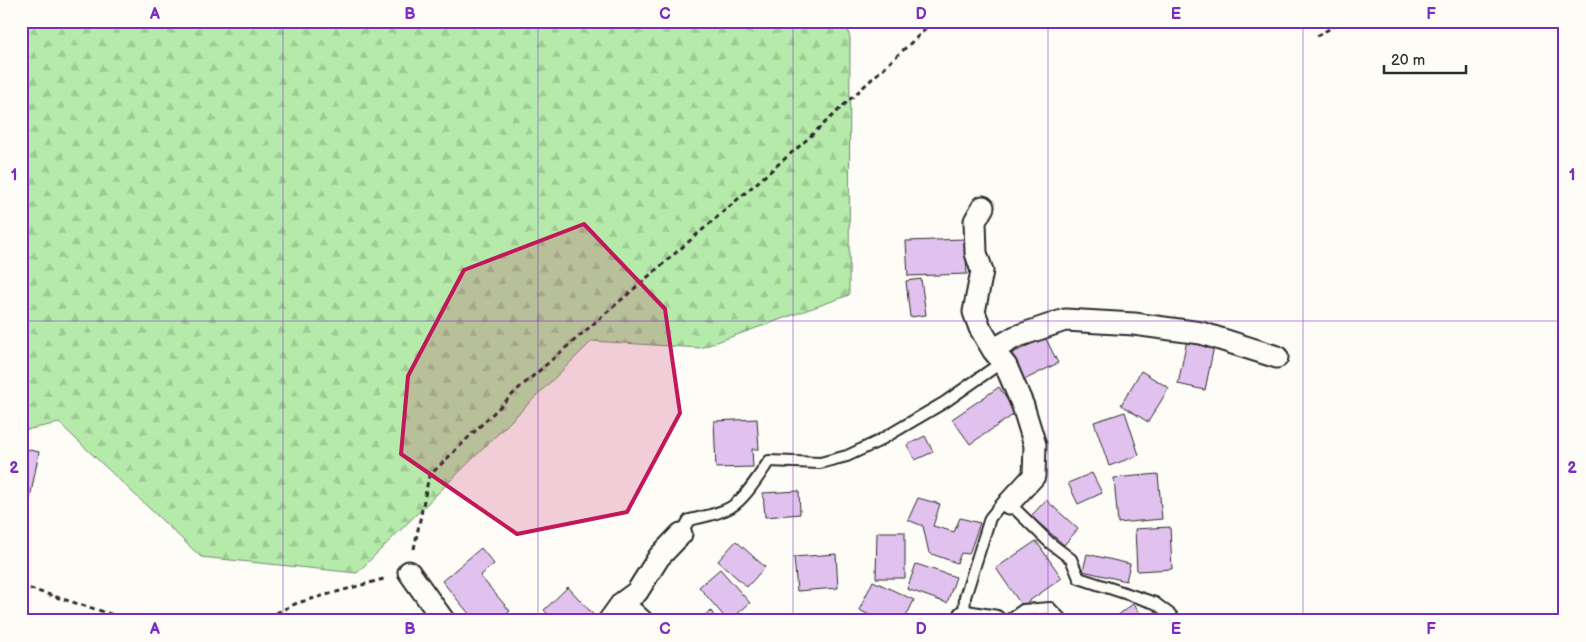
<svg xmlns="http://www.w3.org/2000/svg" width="1586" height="642" font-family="'Balsamiq Sans',sans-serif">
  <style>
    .forest { fill: url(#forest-firs); stroke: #708a6b }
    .building { fill: #e1c2ef; stroke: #2b2b2b }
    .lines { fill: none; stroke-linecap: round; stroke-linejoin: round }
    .service-casing { stroke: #2b2b2b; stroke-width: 14 }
    .minor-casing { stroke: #2b2b2b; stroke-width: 25 }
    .path { stroke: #2b2b2b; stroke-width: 3; stroke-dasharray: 5 4; stroke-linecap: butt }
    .service { stroke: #fdfcf7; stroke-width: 10 }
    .minor { stroke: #fdfcf7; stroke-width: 21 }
    .marked { fill: #c2185b; fill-opacity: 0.2; stroke: #c2185b; stroke-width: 4; stroke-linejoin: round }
    .grid { fill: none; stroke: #7b2cbf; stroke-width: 1; stroke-opacity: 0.55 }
    .neatline { fill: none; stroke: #7b2cbf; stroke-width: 2 }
    .grid-label { font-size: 16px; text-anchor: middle; font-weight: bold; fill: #7b2cbf }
  </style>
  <defs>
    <pattern id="forest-firs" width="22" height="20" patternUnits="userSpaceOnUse" patternTransform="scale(1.25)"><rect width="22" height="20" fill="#b6eaab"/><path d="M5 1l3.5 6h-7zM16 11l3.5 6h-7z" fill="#9dc993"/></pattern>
  </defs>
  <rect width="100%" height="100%" fill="#fdfcf7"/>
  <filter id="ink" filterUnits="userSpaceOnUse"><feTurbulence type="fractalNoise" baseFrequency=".02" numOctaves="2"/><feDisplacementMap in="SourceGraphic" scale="10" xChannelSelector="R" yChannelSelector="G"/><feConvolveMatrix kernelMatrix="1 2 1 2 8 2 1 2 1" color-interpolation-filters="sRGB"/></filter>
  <g filter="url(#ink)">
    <path class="forest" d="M21,21H845L850,38L849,295L700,348L592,341L357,573L201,557L59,423L21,431Z"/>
    <path class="building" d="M965,239L967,274L908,276L906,241Z
      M921,279L926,315L910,317L906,281Z
      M1045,337L1058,363L1024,380L1011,354Z
      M1187,340L1214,346L1205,390L1178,384Z
      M1141,371L1169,388L1148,422L1121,405Z
      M999,387L1016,413L970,444L952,419Z
      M1125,412L1139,455L1109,466L1094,422Z
      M757,419L759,449H752L753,467L716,468L714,421Z
      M925,436L933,452L915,460L907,445Z
      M21,448L39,452L25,524L21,523Z
      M1092,473L1102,493L1078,504L1068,483Z
      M1158,474L1162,519L1118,523L1114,478Z
      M799,491L800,514L765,517L763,493Z
      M918,498L940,504L933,526L954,532L960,518L980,523L969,554L961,553L957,563L929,553L923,526L908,520Z
      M1046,500L1078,529L1064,545L1031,516Z
      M1170,527L1172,569L1137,571L1135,529Z
      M877,532H905V578H876Z
      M736,541L765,567L747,587L718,561Z
      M1036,541L1062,578L1022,606L996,568Z
      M481,548L494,564L480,576L510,611L499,621H475L442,581Z
      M836,554L838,588L797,591L794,557Z
      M1087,554L1130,564L1126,581L1083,571Z
      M916,564L956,577L947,603L907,589Z
      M720,569L750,603L729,621H728L699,587Z
      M873,581L914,600L904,621H882L859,610Z
      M568,587L599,621H554L544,610Z
      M1133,604L1146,621H1110Z
      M711,611L717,621H695Z"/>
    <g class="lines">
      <defs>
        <path id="service" d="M681,534L689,520C703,517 719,514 731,507C745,499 760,474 769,461L820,463L847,456L877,442L945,402L1002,362
          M961,617L964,616L965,597L990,518L1002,503H1009L1050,543L1071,559L1079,578L1155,603L1171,615L1168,621
          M1007,621L1023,610L1050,608L1063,621"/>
        <path id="minor" d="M983,207L975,221L976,253L982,271L974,312L980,328L993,350L1006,366L1023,406L1035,445L1034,476L1009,503
          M993,350L1015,337L1065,320L1134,324L1201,333L1277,357
          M409,572L444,621
          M622,603L642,621
          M964,616L995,621
          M609,621L622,603L637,592L659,557L681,534"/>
      </defs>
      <use href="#service" class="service-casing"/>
      <use href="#minor" class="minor-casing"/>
      <path class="path" d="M929,26L935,21
        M1317,36L1343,21
        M414,549L429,476L518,389L803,143L929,26L927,21
        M21,586L133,621
        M260,621L297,603L387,578"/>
      <use href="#service" class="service"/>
      <use href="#minor" class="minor"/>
    </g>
  </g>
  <path class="marked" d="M584,224L665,309L680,413L627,512L517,534L401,454L408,376L464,270Z"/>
  <path class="grid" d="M283,21V621M538,21V621M793,21V621M1048,21V621M1303,21V621M21,321H1565"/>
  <rect width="1586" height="642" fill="none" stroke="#fdfcf7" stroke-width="55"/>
  <path d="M1384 65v8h82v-8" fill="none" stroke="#2b2b2b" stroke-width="2.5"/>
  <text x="1391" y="65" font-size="15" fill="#2b2b2b" stroke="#fdfcf7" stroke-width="4" paint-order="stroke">20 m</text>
  <rect x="28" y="28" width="1530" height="586" class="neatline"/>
  <g class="grid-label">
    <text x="155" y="19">A</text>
    <text x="410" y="19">B</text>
    <text x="665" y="19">C</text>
    <text x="921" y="19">D</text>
    <text x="1176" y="19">E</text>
    <text x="1431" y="19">F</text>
    <text x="14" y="180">1</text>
    <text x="1572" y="180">1</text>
    <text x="14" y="473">2</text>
    <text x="1572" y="473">2</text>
    <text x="155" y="634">A</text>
    <text x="410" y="634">B</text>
    <text x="665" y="634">C</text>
    <text x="921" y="634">D</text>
    <text x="1176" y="634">E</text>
    <text x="1431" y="634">F</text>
  </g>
</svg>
